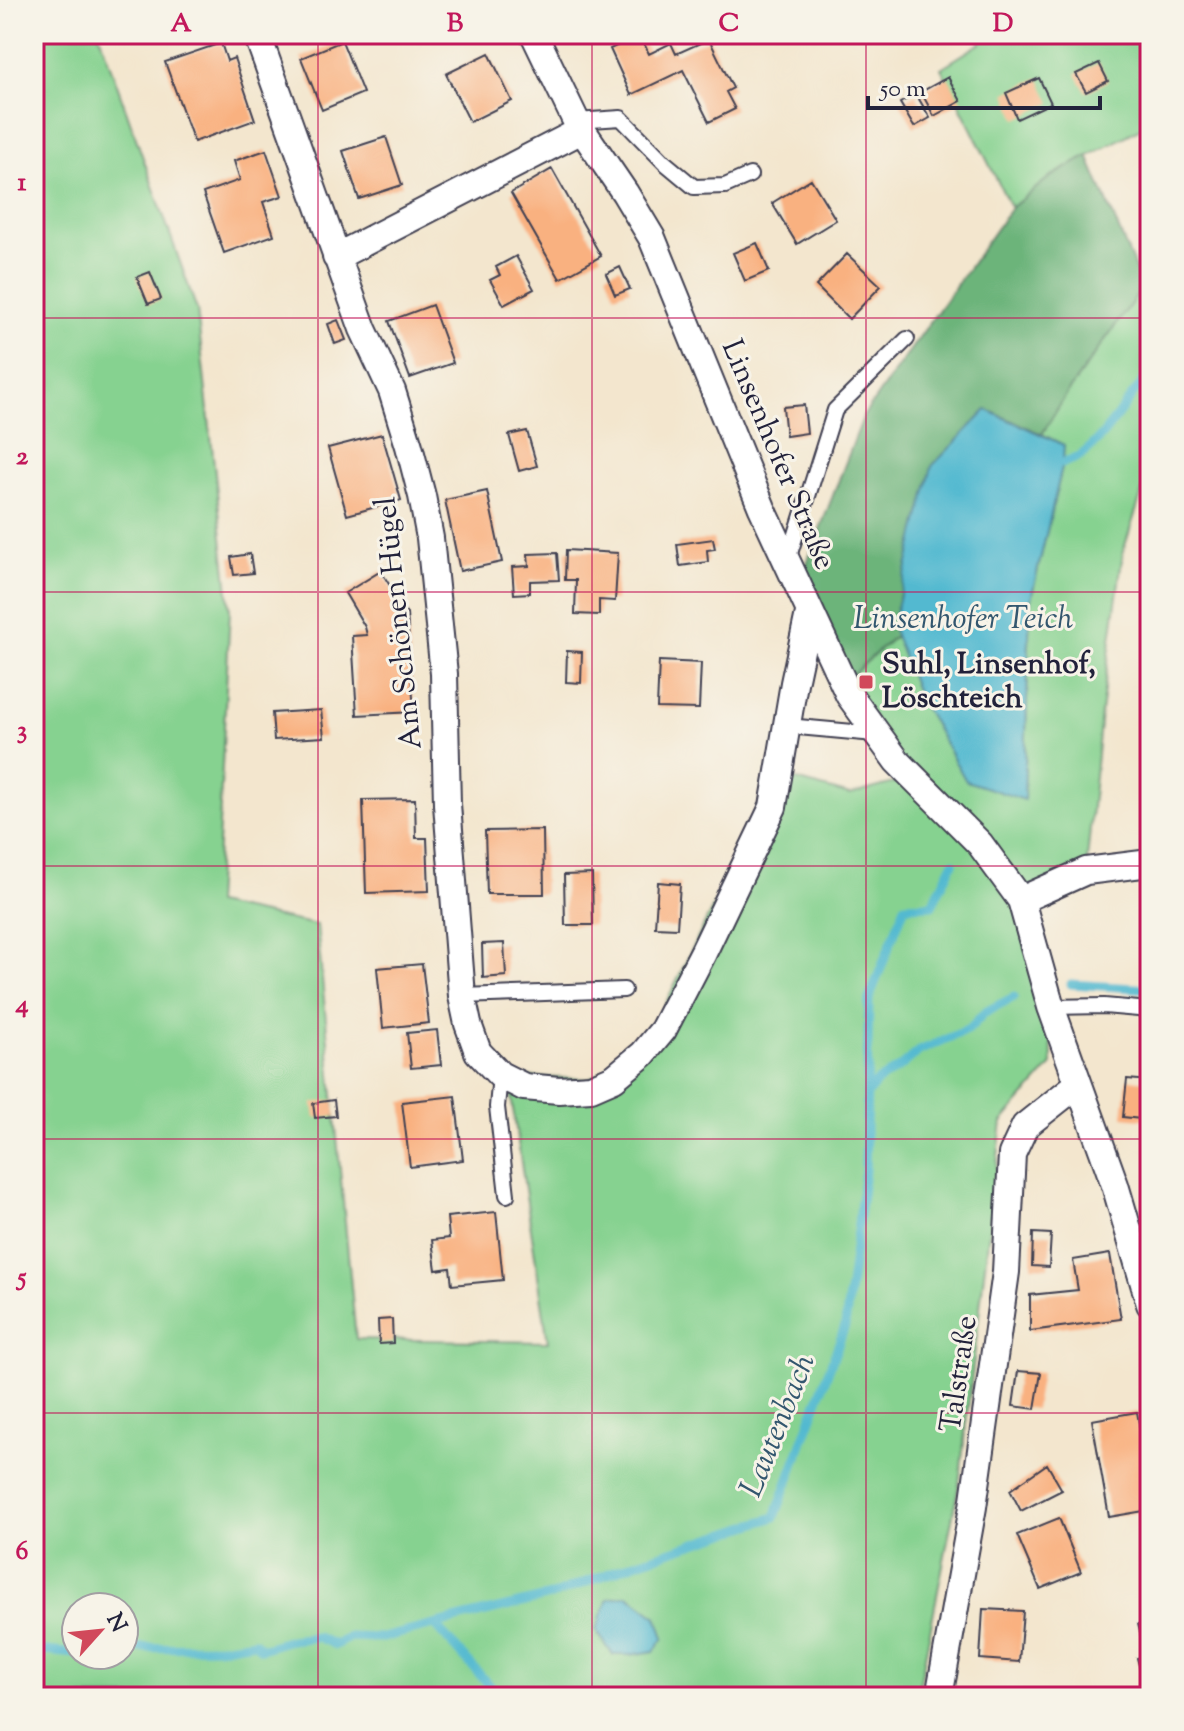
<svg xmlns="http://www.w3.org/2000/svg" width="1184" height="1731" font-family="'Sorts Mill Goudy',serif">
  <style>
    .green { fill: #86d290; stroke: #547a66; stroke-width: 2; fill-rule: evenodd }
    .forest { fill: #6cb47a; stroke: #476b5a; stroke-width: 2 }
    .water { fill: #52b9d0; stroke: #3a6e86; stroke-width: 2 }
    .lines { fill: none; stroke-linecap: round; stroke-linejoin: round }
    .stream { stroke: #52b9d0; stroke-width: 9 }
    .building { fill: #f9b180 }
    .lane-casing { stroke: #413f51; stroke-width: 18 }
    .street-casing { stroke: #413f51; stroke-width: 30 }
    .lane { stroke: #fff; stroke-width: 14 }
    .street { stroke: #fff; stroke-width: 26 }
    .grid { fill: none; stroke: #c2185b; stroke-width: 2; stroke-opacity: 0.55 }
    .poi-dot { fill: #d1495b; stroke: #f7f3e8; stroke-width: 3 }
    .labels { text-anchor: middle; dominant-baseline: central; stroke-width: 6; stroke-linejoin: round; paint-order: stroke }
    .street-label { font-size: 30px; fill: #22223b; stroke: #f7f3e8 }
    .poi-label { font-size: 30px; font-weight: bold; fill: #22223b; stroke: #f7f3e8; text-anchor: start }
    .water-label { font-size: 32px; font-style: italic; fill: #33576f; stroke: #f7f3e8 }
    .neatline { fill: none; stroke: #c2185b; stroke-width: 3 }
    .grid-label { font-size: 26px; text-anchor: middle; font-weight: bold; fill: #c2185b }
  </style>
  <rect width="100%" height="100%" fill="#f7f3e8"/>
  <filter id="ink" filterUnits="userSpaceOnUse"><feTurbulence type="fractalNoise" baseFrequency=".0125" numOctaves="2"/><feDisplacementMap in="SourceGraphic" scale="16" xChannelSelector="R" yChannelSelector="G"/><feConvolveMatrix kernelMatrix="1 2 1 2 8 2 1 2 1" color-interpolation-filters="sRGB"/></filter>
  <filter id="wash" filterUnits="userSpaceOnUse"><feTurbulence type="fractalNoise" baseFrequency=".006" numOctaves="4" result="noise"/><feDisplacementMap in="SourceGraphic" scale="32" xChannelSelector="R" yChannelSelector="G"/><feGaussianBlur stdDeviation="1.8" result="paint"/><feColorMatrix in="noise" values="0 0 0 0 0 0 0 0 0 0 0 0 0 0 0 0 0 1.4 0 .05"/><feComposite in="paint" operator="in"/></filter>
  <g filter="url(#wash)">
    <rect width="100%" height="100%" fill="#f3e6ce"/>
    <path class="green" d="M34,34H99L197,310L230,610L215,904L317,925L356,1339L548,1342L508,1076L588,1079L610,1070L654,1027L762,807L773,771L793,779L850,795L912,778L842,684L896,635L919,698L1024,799L1030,603L1063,463V445L1042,434L1069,390L1143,287L1150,297V467L1123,552L1101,712L1086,871L1021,900L1051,1007L1052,1065L1002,1122L959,1484L917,1697H34ZM76,1607H124V1655H76Z
      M978,34H1150V123L1050,177L1011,208L941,68L981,43Z"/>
    <path class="forest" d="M1088,156L1143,287L1069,390L1042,434L987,410L933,466L892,627L896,635L842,684L803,573L864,415L1011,208L1050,177Z"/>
    <path class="water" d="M987,410L1064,445L1063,463L1030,603L1024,800L966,781L919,698L892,627L932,466Z
      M628,1595L657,1617L664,1638L654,1651L630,1655H613L596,1630L608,1599Z"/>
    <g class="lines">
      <path class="stream" d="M1063,463C1069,461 1076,459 1081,455C1106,438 1127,398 1150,374
        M1071,984L1150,989
        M867,1094L878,1081L900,1067L919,1051L969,1029L985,1012L1014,997
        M435,1625L491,1687
        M124,1648L220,1647L255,1642L261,1649L290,1640L317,1637L335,1645L350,1637L382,1638L554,1595L635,1563L775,1517L845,1326L865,1170L869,999L905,906L932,905L953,863
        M34,1650L76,1654
        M83,1655H86"/>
    </g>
    <g id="blocks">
      <path class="building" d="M640,35L649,54L671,43L676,54L709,39L733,88L726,92L735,109L709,122L683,70L631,95L610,49Z
        M342,41L363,93L322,110L301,58Z
        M221,43L227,61L234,58L255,120L194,142L165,62Z
        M489,53L512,101L470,122L446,74Z
        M1099,63L1108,81L1086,92L1076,74Z
        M948,77L961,101L934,116L921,92Z
        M1039,78L1051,103L1017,119L1006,93Z
        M916,94L930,118L914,127L900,103Z
        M386,137L402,185L359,199L343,151Z
        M266,150L282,196L263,202L274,235L224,253L203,193L240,180L234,161Z
        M552,169L601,256L560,279L511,193Z
        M811,179L836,220L797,244L772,203Z
        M757,243L769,271L745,281L733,253Z
        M847,254L881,286L849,319L816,286Z
        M516,256L534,289L504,305L490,280L500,275L496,267Z
        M620,267L630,289L615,295L606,274Z
        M150,272L161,299L148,304L137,277Z
        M432,305L453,363L410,378L389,321Z
        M338,320L346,340L335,344L328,324Z
        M804,405L807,433L786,436L783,407Z
        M527,431L537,466L519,471L509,435Z
        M382,434L401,500L347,515L328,448Z
        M487,491L502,562L460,571L445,500Z
        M713,539L715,549L707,550L708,562L680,566L677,544Z
        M566,550L618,553L615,601L599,600V615L575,614L576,580H565Z
        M557,553L559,580L530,581V593L514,594L512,567L529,566L528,554Z
        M250,554L253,573L234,575L231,557Z
        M381,571L407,614L414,712L357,715L352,636L367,635L365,627L345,593Z
        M567,651L582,652L581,683L566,682Z
        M659,661L701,663L699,709L657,708Z
        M321,710L324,737L274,740L272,713Z
        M415,799L416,838H427L429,891L366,893L363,800Z
        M543,830L544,894H487L485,831Z
        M592,874L593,925H565L564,875Z
        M658,882L680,884L677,928L655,927Z
        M504,943L506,976L483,978L482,944Z
        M422,964L429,1023L383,1028L377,968Z
        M437,1030L441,1065L411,1068L407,1033Z
        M1127,1079L1150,1081V1120L1123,1117Z
        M455,1096L463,1160L410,1167L402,1102Z
        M334,1100L336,1116L315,1118L313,1103Z
        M496,1212L503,1280L452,1285L450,1268L436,1270L432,1240L449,1238L447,1217Z
        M1033,1233L1051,1234L1049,1267L1032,1266Z
        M1110,1254L1121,1319L1030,1331V1295L1078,1290L1073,1260Z
        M392,1319L393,1343L379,1344L378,1320Z
        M1018,1371L1041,1373L1035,1409L1013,1406Z
        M1137,1412L1150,1484V1510L1109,1517L1092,1420Z
        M1047,1464L1062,1490L1021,1511L1010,1490Z
        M1059,1518L1081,1572L1040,1589L1017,1535Z
        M983,1609L1023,1611L1019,1662L980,1659Z
        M1150,1621V1686L1145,1687L1137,1658L1146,1656L1138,1624Z"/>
    </g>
  </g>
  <g filter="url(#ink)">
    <use href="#blocks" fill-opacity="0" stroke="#413f51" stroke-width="2"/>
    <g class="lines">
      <defs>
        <path id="lane" d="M576,121L621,118L664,162L694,187L725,186L750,175
          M787,563L835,410L907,339
          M787,726L875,734
          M462,996L624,990
          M1051,1007L1104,1006L1150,1010
          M500,1075L497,1107L507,1195"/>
        <path id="street" d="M257,34L363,329L392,391L409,446L422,496L430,538L444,674L447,804L462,996L468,1024L478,1052L500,1075L524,1087L559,1090L591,1088L614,1078L643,1054L663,1030L703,953L773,807L794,683L809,613
          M534,34L576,121L625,193L652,238L762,508L849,695L897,761L980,844L1021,900L1051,1007L1115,1185L1150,1304
          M336,257L582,130
          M1021,900L1086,871L1150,863
          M939,1697L973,1507L1006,1272L1012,1154L1025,1126L1078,1084"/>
      </defs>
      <use href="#lane" class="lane-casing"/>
      <use href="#street" class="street-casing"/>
      <use href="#lane" class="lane"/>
      <use href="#street" class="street"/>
    </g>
  </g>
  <path class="grid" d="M318,34V1697M592,34V1697M866,34V1697M34,318H1150M34,592H1150M34,866H1150M34,1139H1150M34,1413H1150"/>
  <rect class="poi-dot" x="858" y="674" width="16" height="16" rx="4"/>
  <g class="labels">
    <g class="street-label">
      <text transform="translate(777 455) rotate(67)">Linsenhofer Straße</text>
      <text transform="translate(400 623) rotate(-96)">Am Schönen Hügel</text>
      <text transform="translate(960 1374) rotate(-82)">Talstraße</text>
    </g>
    <g class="poi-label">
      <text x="882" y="665">Suhl, Linsenhof,<tspan x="882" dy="34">Löschteich</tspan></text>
    </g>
    <g class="water-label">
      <text x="963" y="620">Linsenhofer Teich</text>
      <text transform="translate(779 1426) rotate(-68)">Lautenbach</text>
    </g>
  </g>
  <rect width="1184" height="1731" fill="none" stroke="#f7f3e8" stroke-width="88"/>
  <g transform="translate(100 1631) rotate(63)"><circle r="38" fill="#f7f3e8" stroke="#a29fa3" stroke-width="2"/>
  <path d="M0-6L14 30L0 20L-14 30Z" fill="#d1495b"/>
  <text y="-12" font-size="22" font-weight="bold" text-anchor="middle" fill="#22223b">N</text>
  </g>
  <path d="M868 96v12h232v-12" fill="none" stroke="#22223b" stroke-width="4"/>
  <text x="880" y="96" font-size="24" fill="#22223b" stroke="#f7f3e8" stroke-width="6" paint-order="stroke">50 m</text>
  <rect x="44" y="44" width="1096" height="1643" class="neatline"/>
  <g class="grid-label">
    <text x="181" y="31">A</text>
    <text x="455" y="31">B</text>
    <text x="729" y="31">C</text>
    <text x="1003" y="31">D</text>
    <text x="22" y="190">1</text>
    <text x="22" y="464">2</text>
    <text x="22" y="738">3</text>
    <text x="22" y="1012">4</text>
    <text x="22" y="1285">5</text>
    <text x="22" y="1559">6</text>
  </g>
</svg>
